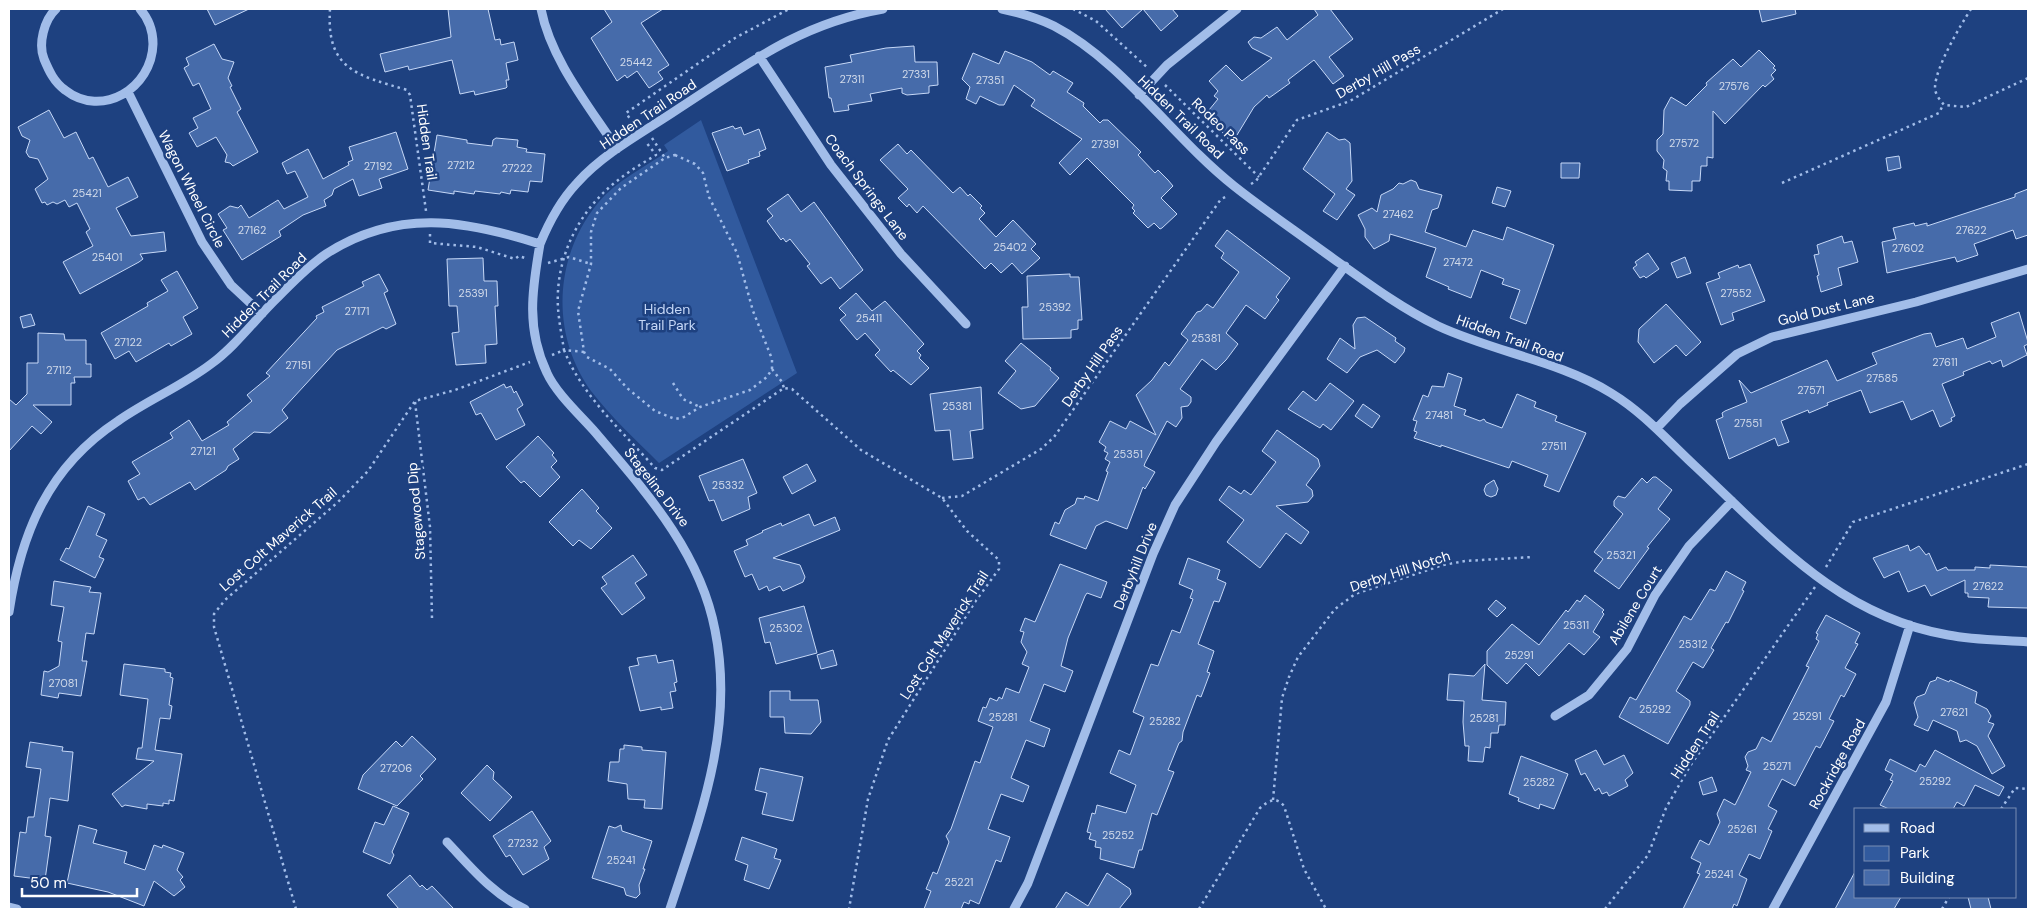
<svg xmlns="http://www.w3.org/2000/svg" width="2037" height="918" font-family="'DM Sans',sans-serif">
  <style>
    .green { fill: #315a9e }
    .building { fill: #466baa; stroke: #c6d8f7 }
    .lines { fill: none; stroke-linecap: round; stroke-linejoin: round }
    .path { stroke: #a2bde9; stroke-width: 2.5; stroke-dasharray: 2.5 4; stroke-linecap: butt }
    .minor { stroke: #a2bde9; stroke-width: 9 }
    .labels { text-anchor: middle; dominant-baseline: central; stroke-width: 5; stroke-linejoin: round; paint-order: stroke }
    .number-label { font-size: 11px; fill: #d1daea }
    .street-label { font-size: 14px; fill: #fff; stroke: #1e4180 }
    .park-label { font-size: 14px; fill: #c6d8f7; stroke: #1e4180 }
  </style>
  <rect width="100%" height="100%" fill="#1e4180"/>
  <path class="green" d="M701,120L797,373L659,463C636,440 611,417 591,391C550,334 554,256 598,203C616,181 645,167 668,151L664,145Z"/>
  <path class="building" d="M207,9H249L215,25Z
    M448,9H488L495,40L500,39L501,45L514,42L518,60L506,63L509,80H506L507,87L506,88L475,95L474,91L460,94L452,60L409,70L408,66L385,72L380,54L451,37Z
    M604,9H663L641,23L669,65L658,72L663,79L649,88L637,71L627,78L625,75L617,81L591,38L612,22Z
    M1105,9H1172L1178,16L1161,31L1143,9L1122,28Z
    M1314,9H1330L1353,39L1329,57L1344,76L1333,84L1314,60L1288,80L1290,83L1269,98L1267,95L1254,107L1237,135L1233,139L1227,138L1209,116V110L1218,99L1214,96L1218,91L1209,81L1226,65L1242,81L1272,58L1252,48L1248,42L1254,37L1261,38L1277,27L1287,40L1318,15Z
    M1759,9H1795L1796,14L1762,22Z
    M214,44L222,59L234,62L228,78L232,86L230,87L241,109L237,112L258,152L233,166L230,163L225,162L227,155L216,137L197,147L189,133L198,128L193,118L211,109L199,83L193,86L184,68L189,65L186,58Z
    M914,46L915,62H937L938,85L929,86V93L907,95L902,93V88L870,94L872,101L848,105L849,110L834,112L831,98H829L825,67L852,62L850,55L886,48Z
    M1759,50L1775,66L1773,68L1776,70L1771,75L1774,79L1765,87L1763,85L1725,124L1713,111V158L1707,157V166H1701L1700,181H1692V191L1669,190V181H1666L1667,171L1663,168L1664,160L1657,151V140L1663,134L1664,110L1671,97L1686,106L1707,85L1706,83L1733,59L1741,67Z
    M1005,51L1032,62L1050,75L1053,71L1073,83L1067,92L1084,103L1083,106L1100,123L1103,120H1108L1141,152L1138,155L1155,173L1158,170L1168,180L1173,186L1161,198L1177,214L1162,228L1160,229L1154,223L1148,228L1133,213L1135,211L1132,208L1134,205L1087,158L1070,175L1059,163L1082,139L1031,106L1035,100L1014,85L1004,105H999L980,96L976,104L966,99L970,87L962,79L973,53L999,64Z
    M49,110L64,138L76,132L89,159L93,157L108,187L128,177L138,197L116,208L131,236L164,232L166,251L140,254L143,259L139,262L80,294L63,262L93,246L86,232L90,229L77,203L69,207L65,200L57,204L53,202L47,205L45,202L42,203L35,189L48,179L38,159L29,157L26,152L30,140L22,136L18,127Z
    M733,126L735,129L741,127L744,135L759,129L766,149L759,152L760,156L748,160L749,163L727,171L712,133Z
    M396,132L408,169L379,179L382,188L359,196L353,179L334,189L332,195L324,200L326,206L303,215L279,231L281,236L242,260L223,230L227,228L218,214L230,206L238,208L241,205L249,218L278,200L284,209L308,197L295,171L287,174L282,163L308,149L323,179L349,165L348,162L353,160L349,147Z
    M1327,132L1339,140L1345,139L1350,143L1352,181L1346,189L1355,195L1337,220L1323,211L1335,194L1303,169Z
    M437,135L467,140V143L492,146L493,140L496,138L518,140L517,147L527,149L526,152L545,154L542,182L530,181L528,192L511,190L510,194L501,192L500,194L475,191L474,194L454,191V194L428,190Z
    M898,144L907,154L911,150L953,193L960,187L968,196L970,194L982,206L980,208L985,213L979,219L996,237L1013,220L1036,244L1031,249L1040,258L1022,274L1012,263L1001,273L991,263L985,269L923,206L917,213L909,204L907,207L898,198L908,189L880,160Z
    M1899,156L1901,168L1888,171L1886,158Z
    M1561,163H1580L1579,178H1561Z
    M1411,180L1416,182L1419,189L1442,195L1438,208L1432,210L1425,232L1466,247L1473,230L1503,240L1507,227L1554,245L1526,324L1510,318L1520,290L1502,284L1504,279L1481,270L1471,298L1448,289L1449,287L1426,277L1436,248L1390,234L1389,241L1374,249L1365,237V229L1358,215L1372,208L1377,212L1381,195L1393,189L1399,183L1403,184Z
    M1497,187L1511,191L1505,207L1492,203Z
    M2028,189V235L2016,239L2013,230L1974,244L1978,255L1957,262L1955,257L1887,273L1882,242L1896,239L1893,228L1914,223L1915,226L1927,223V226L2015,197V194Z
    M788,194L801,212L814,202L863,270L840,289L831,277L821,284L807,266L810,264L790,239L786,242L783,238L781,240L767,221L773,216L767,209Z
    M1227,230L1290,278L1276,297L1279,300L1265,319L1246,305L1226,333L1238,344L1226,360L1216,370L1202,359L1180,389L1191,397V402L1188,406L1181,407L1182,418L1176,427L1167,421L1145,463L1144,466L1155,472L1145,489L1143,487L1127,529L1106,521L1096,526L1086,549L1050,535L1055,522L1059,524L1065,510L1075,504L1077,498L1084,499L1085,496L1098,501L1108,472L1106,471L1110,462L1105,459L1108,453L1104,451L1106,447L1099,442L1110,421L1126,429L1130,421L1156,435L1136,395L1152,380L1165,362L1169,366L1188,340L1181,334L1197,312L1201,311L1207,304L1213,308L1239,272L1221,258L1224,253L1215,246Z
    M1842,236L1844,243L1852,241L1858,262L1838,268L1842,285L1821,292L1817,276L1819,275L1814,255L1819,254L1817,245Z
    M1648,253L1659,269L1646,278L1644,276L1640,278L1633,268L1637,265L1635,262Z
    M1685,257L1691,273L1677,278L1671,263Z
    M483,258L484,281H497L498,306H495L497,344L485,345L486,363L456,365L452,333L459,332L457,306H449L447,259Z
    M1750,264L1765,301L1732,313L1734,320L1721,325L1706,283L1720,278L1718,273L1738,265L1739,268Z
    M177,271L198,308L183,317L192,334L171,346L169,343L136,362L129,351L115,359L101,333L148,306L147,303L168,291L161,280Z
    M379,274L388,291L384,293L396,324L386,329L383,327L337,350L282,410L288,418L270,433L254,432L233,449L239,459L228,466L226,470L195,490L190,482L150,505L144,497L138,500L128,481L140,474L132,462L173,438L170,433L189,420L202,441L229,425L227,422L252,401L247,395L270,376L266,373L317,318L316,316L324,312L322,307L364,286L362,282Z
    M1070,274V277H1079L1082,320H1078V329L1071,330V338L1023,339L1022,307H1028L1027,276Z
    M856,293L872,311L885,301L924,344L917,351L921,355L919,358L929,368L911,385L893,370L891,372L875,355L880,350L865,333L857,340L840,320L846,315L839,308Z
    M1666,304L1701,342L1686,356L1676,345L1654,363L1638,342L1639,329Z
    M2019,312L2028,342V344L2024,346L2027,355L2003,367L2001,360L1992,364L1990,361L1963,372L1964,375L1942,384L1955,416L1951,418L1952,421L1940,427L1933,410L1911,420L1903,401L1870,413L1861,390L1827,403L1828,405L1809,413L1808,410L1781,421L1789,442L1778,446L1775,438L1729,459L1716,420L1723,417L1722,413L1725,411L1747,402L1739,380L1751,393L1827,360L1837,381L1877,364L1872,353L1924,334L1931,333L1936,347L1963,338L1967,349L1996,337L1991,323Z
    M31,314L35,325L23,328L20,317Z
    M1365,317L1396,338L1395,341L1405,348L1404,352L1395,363L1377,350L1360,357L1347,373L1327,359L1340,338L1355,349L1353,325L1357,318Z
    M38,333L64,334L65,340H86V364H91V377H74L75,383H71V405H33L52,422L41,434L32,426L9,451V399L16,405L27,394V363H38Z
    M1021,343L1051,368L1050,370L1059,378L1035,406L1021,409L998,393L1016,371L1005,361Z
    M1448,373L1462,378L1454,406L1466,410L1464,415L1480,421L1484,419L1486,422L1502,428L1517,394L1536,402L1534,407L1557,416L1555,421L1586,433L1559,492L1544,486L1548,475L1512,461L1509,468L1441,445V447L1414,438L1417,432L1414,431L1417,421L1413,420L1423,395L1428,397L1432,386L1444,387Z
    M1330,383L1354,401L1331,430L1323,424L1320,428L1288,409L1303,391L1316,401Z
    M504,384L506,388L511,386L514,393L516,391L523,405L517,409L525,425L496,440L481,413L476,415L470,402Z
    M981,387L983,429L970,431L973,458L953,460L950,430L935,431L930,394Z
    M1363,404L1380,416L1372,428L1355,416Z
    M1277,430L1318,459L1320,466L1306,485L1312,490L1313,496L1308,502L1276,506L1309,532L1301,544L1286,533L1260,568L1227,542L1244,520L1219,500L1229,486L1241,494L1244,490L1251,495L1276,462L1262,451Z
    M538,436L554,453L552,455L557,461L551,467L560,477L540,497L524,481L521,483L506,467Z
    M743,459L757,493L748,497L750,509L722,521L714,500L709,501L699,476Z
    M807,464L816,481L792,494L783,477Z
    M1653,477H1656L1672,490L1658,509L1670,519L1647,547L1649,548L1619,589L1594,571L1603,559L1594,552L1623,514L1614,506V501L1618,496L1625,498L1642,478L1647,483Z
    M1494,480L1498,489L1496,495L1491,497L1486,495L1484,490L1486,485Z
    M582,489L599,508L596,511L612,528L591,549L579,540L573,546L549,522Z
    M88,506L105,514L96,535L107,540L99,557L104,559L95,578L60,560L66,548L69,549Z
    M809,514L814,526L835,517L840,530L773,558L800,565L805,577L803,582L783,591L780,586L769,591L767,586L759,590L752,574L745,577L734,551L748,545L746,540L763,532L762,531L781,523L782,526Z
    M1908,545L1910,551L1919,546L1926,555L1929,553L1937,571L1946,567L1948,570H1975V567L1990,568V565L2028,567V608L1988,607L1989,598L1968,597V593H1965V580L1931,596L1925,585L1908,592L1899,571L1884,578L1873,558Z
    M633,555L647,575L635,583L645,598L622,615L601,588L607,584L602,577Z
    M1188,558L1220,570L1217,579L1226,583L1219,602L1214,601L1198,644L1214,651L1207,672L1210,673L1201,697L1197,695L1183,732L1182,741L1179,743L1168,770L1174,772L1157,815L1152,813L1142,850H1139L1134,868L1100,859L1101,848L1095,847L1096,841L1089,839L1091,833L1087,832L1092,813L1095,814L1097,805L1126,813L1136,785L1110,773L1119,750L1130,755L1141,725L1144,717L1133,712L1151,664L1158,666L1172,630L1180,633L1193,599L1190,598L1193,590L1179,584Z
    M1060,564L1107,582L1101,598L1087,593L1085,596L1068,638L1061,666L1073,671L1065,692L1044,684L1030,721L1050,729L1044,747L1026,740L1011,778L1029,786L1023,802L1001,794L988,829L1010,837L1001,862L996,860L979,904L970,900L969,904L964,902L961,909H924L931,891L926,889L933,872L937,874L949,842L946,836L951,829L975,761L980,763L993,727L978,721L983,707L986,708L990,698L997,701L999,697L1002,699L1006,688L1019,693L1029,667L1022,664L1027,652L1021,642L1024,632L1020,631L1025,618L1035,622Z
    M1726,571L1746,582L1742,590L1744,591L1728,623L1726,622L1711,648L1714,650L1703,668L1693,662L1676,691L1690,701V705L1668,744L1619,717L1630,697L1636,700L1684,616L1691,620L1710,589L1715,591Z
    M54,581L91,587L89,592L101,593L94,634L86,633L82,661H87L81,696L59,693L58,698L41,695L44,671L48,672L59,666L62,642L58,641L64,607L51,605Z
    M1585,595L1604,610L1602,612L1604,614L1593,632L1600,637L1584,655L1569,643L1539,676L1526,663L1507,684L1487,665V651L1512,624L1539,645L1566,610L1568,612L1577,600L1580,602Z
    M1496,600L1506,608L1497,617L1488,609Z
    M804,606L817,653L776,664L770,642L765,643L759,618Z
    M1826,615L1860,633L1855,643L1858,644L1845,668L1856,674L1844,697L1841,695L1829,719L1834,721L1820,748L1816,746L1795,786L1782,779L1768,806L1777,811L1768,829L1772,831L1760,859L1749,854L1739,875L1747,879L1737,906L1734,904L1732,909H1683L1700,874L1697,873L1701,863L1691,858L1700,840L1709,845L1720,822L1717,814L1724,799L1735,805L1740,795L1751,772L1746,770L1748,766L1745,757L1748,752L1756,749L1762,737L1771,742L1809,667L1806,666L1819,641L1816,639L1818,634L1816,633Z
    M833,650L837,665L821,669L817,655Z
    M656,655L658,663L673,660L677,682L674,683L676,691L670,692L673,708L661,710V707L640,711L629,667L639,665L637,658Z
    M124,664L165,669V672L171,673L170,677L173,678L169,705L172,706L170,719L160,718L155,750L182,754L174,801L169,800V804L163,803V806L147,804V809L125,805L122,807L112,794L154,761L136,759L138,748H142L148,699L120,695Z
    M1485,664L1482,700L1506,702L1505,725H1499L1498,733H1491L1490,748L1485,747L1483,762L1468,761L1469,746H1465L1463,722L1464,701L1447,700L1449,674L1474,676Z
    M1937,677L1949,682L1950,680L1977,692L1975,703L1987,709L1991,716L1988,722L1994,724L1988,736L2005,766L1992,774L1977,746L1966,740L1960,742L1957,731L1933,720L1928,731L1914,725L1918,717L1914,703L1917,697L1925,694L1930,682L1936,680Z
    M770,691H790V700H818L821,722L811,734L785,733L784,717H770Z
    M412,736L436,759L420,776L423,779L397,806L358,789L363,775L396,741L402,747Z
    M30,742L63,747L62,751L73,752L68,801L50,798L45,836L51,837L45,880L14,876L20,832L26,833L28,817H34L41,769L26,767Z
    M624,745L642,747V750L666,752L662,809L644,808L645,800L628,799L627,784L608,781L610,762H619L620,749H624Z
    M1596,750L1604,765L1624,755L1633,773L1625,780L1628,786L1609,796L1607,792L1602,794L1599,788L1595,791L1585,773L1581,775L1575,760Z
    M1935,750L2004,787L1999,796L1975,785L1964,806L1957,802L1953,809H1889L1880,805L1893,781L1890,780L1893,774L1885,770L1890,759L1916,772L1920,764L1925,767Z
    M1521,756L1568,774L1554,809L1540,804L1539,809L1518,801L1519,798L1509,794Z
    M487,765L494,772L493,779L512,797L490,821L461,793Z
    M760,768L803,777L793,821L762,814L767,793L755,790Z
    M1712,777L1717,791L1703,795L1699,782Z
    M393,806L409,813L392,852L394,855L390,864L363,852L375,822L384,825Z
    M532,811L551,841L544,847L549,859L523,875L510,855L506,857L493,836Z
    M79,825L97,830L93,843L127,852L124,863L145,870L154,845L162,848L163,845L184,853L177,870L183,877L180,880L185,887L174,896L154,881L144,906L108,892L67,883Z
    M621,825L622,831L652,841L643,869H645L639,885L640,894L636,898L626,895L624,888L592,878L609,826L615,828Z
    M742,837L777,849L774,858L781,860L769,889L744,880L748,865L735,860Z
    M1856,870V897H1901L1894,909H1835Z
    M1107,873L1130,889L1131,894L1119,909H1055L1066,892L1088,906Z
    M410,875L420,887L422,885L427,890L432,886L454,909H399L387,895Z
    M1968,897H1988L1991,909H1971Z"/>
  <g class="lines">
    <path class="path" d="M330,9C326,70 357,75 407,90L410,95L426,211
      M1073,9L1096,21L1149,69
      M1971,9C1960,26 1935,68 1935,88C1935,94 1940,100 1944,105L1966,107L2028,78
      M1165,85L1259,177
      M633,123L626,113L735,38L789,9
      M652,138L665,158
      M675,155L695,164L703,173L709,197L737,253L753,311L772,359V369L767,377L750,390L700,407L684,417L675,419L655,411L627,388L610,369L587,357L584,352L578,311L591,264V232L597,213L621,188L665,158Z
      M1782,183L1939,113L1943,105
      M1251,184L1256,181L1297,120L1350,101L1503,9
      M430,234V243L477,247L515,259L519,256L525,258
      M548,263L569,257L591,264
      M584,352L564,350C562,337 559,322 558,308C555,259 578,211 617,181C629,171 643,163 656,155L646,142
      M552,355L564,350C582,396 623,432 655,468L662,470L784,388L792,389L861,450L942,498L967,531L999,560V569L975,602L888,740L868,799L849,909
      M772,369L782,382L784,388
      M673,383L683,399L700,407
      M415,402L430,527L432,619
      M942,498L962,496L1041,449L1054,437L1221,199L1228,196
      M1826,567L1853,522L2028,464
      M1273,800L1282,698L1289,677L1298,657L1335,609L1355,594L1443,565L1465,561L1532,557
      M2001,809L2015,788L2028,789
      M296,909L214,627V614L225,600L338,502L368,471L415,401L455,390L530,362
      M1199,909L1260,808C1268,801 1276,796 1284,806L1304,869L1326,909
      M1605,909L1648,855L1666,808L1690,766L1815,587
      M1942,909L1949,897"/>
    <path class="minor" d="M56,9C44,20 38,44 44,59C49,71 54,82 65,90C102,119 152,88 153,44C153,31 148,18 140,9
      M541,9C551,60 589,106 617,149
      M1002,9C1020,13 1038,18 1054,26C1123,62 1173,138 1234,186C1263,209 1294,230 1324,252C1362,279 1397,306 1438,326C1494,352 1559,361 1611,393C1644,413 1668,441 1695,466C1772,538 1838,616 1948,635C1974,640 2002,640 2028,642
      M759,56L831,165L901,254L966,324
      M128,92L202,242L231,285L262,314
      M1139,95L1167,65L1237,9
      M540,244C532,290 526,329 547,373C556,393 580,415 595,432C645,491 700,551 715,630C735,729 700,817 670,909
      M1657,428L1680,404L1737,354L1772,337L1916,302L2028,269
      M9,612C21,533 48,467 118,421C148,400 182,386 211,364C237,345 255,319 278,297C293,282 308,266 326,254C397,208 465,220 540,244C549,222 561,200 577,183C604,153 642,133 675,111C745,66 798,24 883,9
      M1555,716L1589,695L1627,649L1655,595L1689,546L1732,501
      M447,842C470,866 493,895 525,909
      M9,907L17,909
      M1014,909L1028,883L1153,554L1175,505L1216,442L1345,266
      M1773,909L1886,702L1910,625"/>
  </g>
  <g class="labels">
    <g class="number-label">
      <text x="636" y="62">25442</text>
      <text x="916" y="74">27331</text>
      <text x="852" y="79">27311</text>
      <text x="990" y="80">27351</text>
      <text x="1734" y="86">27576</text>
      <text x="1684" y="143">27572</text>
      <text x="1105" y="144">27391</text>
      <text x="461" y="165">27212</text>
      <text x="378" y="166">27192</text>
      <text x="517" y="168">27222</text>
      <text x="87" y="193">25421</text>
      <text x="1398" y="214">27462</text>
      <text x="252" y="230">27162</text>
      <text x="1971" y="230">27622</text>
      <text x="1010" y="247">25402</text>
      <text x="1908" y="248">27602</text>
      <text x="107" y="257">25401</text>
      <text x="1458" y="262">27472</text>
      <text x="473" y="293">25391</text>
      <text x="1736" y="293">27552</text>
      <text x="1055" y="307">25392</text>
      <text x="357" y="311">27171</text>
      <text x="869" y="318">25411</text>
      <text x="1206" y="338">25381</text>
      <text x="128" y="342">27122</text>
      <text x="1945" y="362">27611</text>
      <text x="298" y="365">27151</text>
      <text x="59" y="370">27112</text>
      <text x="1882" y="378">27585</text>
      <text x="1811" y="390">27571</text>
      <text x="957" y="406">25381</text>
      <text x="1439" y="415">27481</text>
      <text x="1748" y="423">27551</text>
      <text x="1554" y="446">27511</text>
      <text x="203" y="451">27121</text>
      <text x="1128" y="454">25351</text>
      <text x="728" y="485">25332</text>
      <text x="1621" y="555">25321</text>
      <text x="1988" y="586">27622</text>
      <text x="1576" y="625">25311</text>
      <text x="786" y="628">25302</text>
      <text x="1693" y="644">25312</text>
      <text x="1519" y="655">25291</text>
      <text x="63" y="683">27081</text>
      <text x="1655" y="709">25292</text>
      <text x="1954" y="712">27621</text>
      <text x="1807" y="716">25291</text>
      <text x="1003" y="717">25281</text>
      <text x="1484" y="718">25281</text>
      <text x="1165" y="721">25282</text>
      <text x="1777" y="766">25271</text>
      <text x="396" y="768">27206</text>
      <text x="1935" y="781">25292</text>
      <text x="1539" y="782">25282</text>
      <text x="1742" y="829">25261</text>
      <text x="1118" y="835">25252</text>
      <text x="523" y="843">27232</text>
      <text x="621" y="860">25241</text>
      <text x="1719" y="874">25241</text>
      <text x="959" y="882">25221</text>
    </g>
    <g class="street-label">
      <text transform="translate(1378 71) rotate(-30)">Derby Hill Pass</text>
      <text transform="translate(648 114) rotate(-34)">Hidden Trail Road</text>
      <text transform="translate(1181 117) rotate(44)">Hidden Trail Road</text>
      <text transform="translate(1221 126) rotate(44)">Rodeo Pass</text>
      <text transform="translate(427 142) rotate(82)">Hidden Trail</text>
      <text transform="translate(867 187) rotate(53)">Coach Springs Lane</text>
      <text transform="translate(192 189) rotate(63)">Wagon Wheel Circle</text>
      <text transform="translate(264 295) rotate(-45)">Hidden Trail Road</text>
      <text transform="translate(1826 309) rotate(-14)">Gold Dust Lane</text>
      <text transform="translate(1510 338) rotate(20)">Hidden Trail Road</text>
      <text transform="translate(1092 366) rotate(-55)">Derby Hill Pass</text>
      <text transform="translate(657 487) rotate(52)">Stageline Drive</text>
      <text transform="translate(416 511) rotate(-95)">Stagewood Dip</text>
      <text transform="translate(278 539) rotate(-41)">Lost Colt Maverick Trail</text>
      <text transform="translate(1135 566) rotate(-68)">Derbyhill Drive</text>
      <text transform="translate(1400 571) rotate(-18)">Derby Hill Notch</text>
      <text transform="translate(1635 605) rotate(-59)">Abilene Court</text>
      <text transform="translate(944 635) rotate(-57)">Lost Colt Maverick Trail</text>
      <text transform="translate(1695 745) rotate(-57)">Hidden Trail</text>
      <text transform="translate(1837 764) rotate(-61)">Rockridge Road</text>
    </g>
    <g class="park-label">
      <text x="667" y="309">Hidden<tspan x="667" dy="16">Trail Park</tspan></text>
    </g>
  </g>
  <rect width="2037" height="918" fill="none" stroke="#ffffff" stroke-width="20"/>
  <rect x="1854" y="808" width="162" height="90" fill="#1e4180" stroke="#788db3"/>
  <rect x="1864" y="824" width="25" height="8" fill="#a2bde9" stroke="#788db3"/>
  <text x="1900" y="833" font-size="15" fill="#ffffff">Road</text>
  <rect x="1864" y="846" width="25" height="15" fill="#315a9e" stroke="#788db3"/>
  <text x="1900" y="858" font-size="15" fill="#ffffff">Park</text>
  <rect x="1864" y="870" width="25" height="15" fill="#466baa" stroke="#788db3"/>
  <text x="1900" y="883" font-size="15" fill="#ffffff">Building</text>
  <path d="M22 888v8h115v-8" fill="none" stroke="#ffffff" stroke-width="2.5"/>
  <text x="30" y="888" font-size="15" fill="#ffffff" stroke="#1e4180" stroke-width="4" paint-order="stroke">50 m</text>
</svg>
